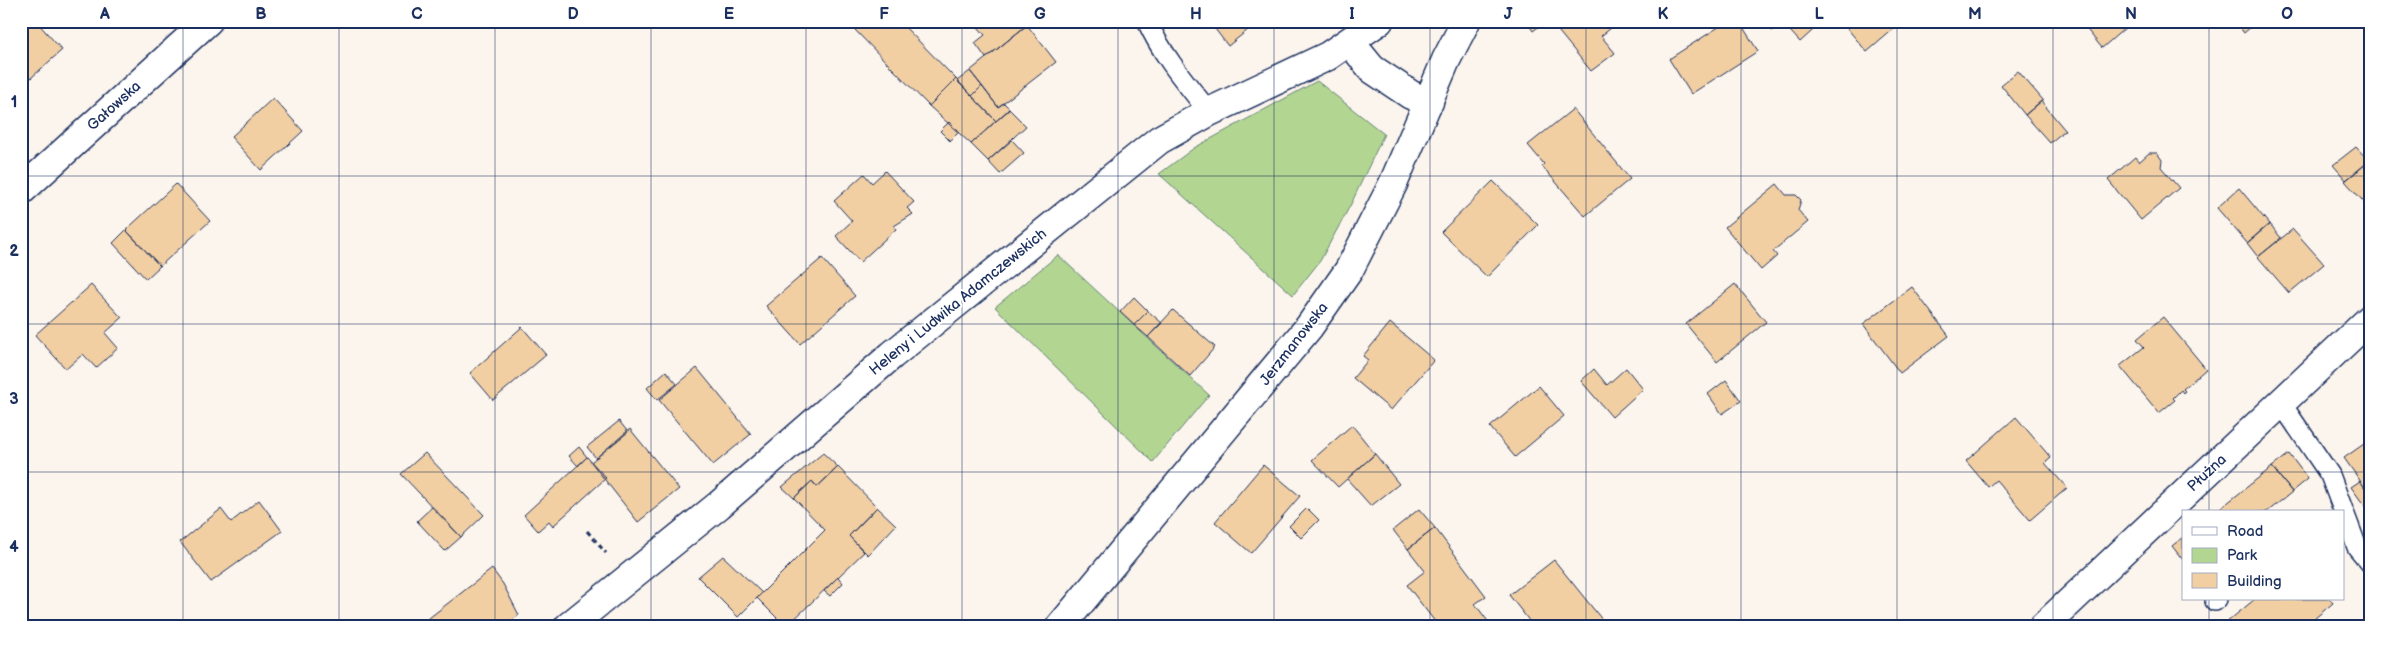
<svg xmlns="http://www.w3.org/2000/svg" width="2392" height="648" font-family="'Balsamiq Sans',sans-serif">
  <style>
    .green { fill: #b2d691; stroke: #668278 }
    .building { fill: #f2cfa3; stroke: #1b2f5e }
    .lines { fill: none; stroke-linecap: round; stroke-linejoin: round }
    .service-casing { stroke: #1b2f5e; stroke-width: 22 }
    .minor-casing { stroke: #1b2f5e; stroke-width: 31 }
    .tertiary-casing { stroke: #1b2f5e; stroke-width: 31 }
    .path { stroke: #1b2f5e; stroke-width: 3; stroke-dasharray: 5 4; stroke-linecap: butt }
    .service { stroke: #fff; stroke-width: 19 }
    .minor { stroke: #fff; stroke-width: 28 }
    .tertiary { stroke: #fff; stroke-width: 28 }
    .grid { fill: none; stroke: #1b2f5e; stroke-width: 1; stroke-opacity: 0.55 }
    .labels { text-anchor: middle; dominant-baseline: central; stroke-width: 4; stroke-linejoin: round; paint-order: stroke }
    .street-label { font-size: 15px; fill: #1b2f5e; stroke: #fff }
    .neatline { fill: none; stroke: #1b2f5e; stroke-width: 2 }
    .grid-label { font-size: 16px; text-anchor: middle; font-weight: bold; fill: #1b2f5e }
  </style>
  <rect width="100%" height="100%" fill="#fcf5ed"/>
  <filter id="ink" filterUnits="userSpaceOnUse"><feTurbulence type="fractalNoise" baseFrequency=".02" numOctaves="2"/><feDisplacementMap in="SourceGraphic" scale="10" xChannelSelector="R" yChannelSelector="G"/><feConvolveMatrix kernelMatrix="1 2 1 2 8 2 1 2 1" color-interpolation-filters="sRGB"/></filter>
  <g filter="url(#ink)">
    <path class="green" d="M1317,81L1384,134L1351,204L1320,261L1293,295L1159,174L1194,148Z
      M1058,255L1209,395L1153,462L995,307Z"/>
    <path class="building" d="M21,21H36L62,50L21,87Z
      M864,21H899L956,79L929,106L855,30Z
      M986,21H1024L1027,25L986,58L975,43L985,35L978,27Z
      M1209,21H1259L1228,46Z
      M1526,21H1546L1533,31Z
      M1550,21H1620L1601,36L1615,53L1591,71Z
      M1728,21H1739L1758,51L1691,94L1669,59Z
      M1764,21H1823L1800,42L1782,22L1772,31Z
      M1852,21H1903L1867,52L1846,27Z
      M2080,21H2133L2102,48Z
      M2234,21H2258L2244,33Z
      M1027,25L1056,62L998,107L970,71Z
      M970,71L982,86L972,96L957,81Z
      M2018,71L2043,100L2025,115L2001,85Z
      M956,79L996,121L971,144L929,106Z
      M982,86L998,107L1004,103L1010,109L996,121L972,96Z
      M273,98L303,131L261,170L231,137Z
      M2041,101L2065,130L2050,143L2025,115Z
      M1009,109L1026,126L988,161L971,144Z
      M1573,109L1630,179L1585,216L1542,166L1544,164L1528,145Z
      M949,122L959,132L950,141L940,131Z
      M1012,140L1024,153L1000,174L988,161Z
      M2356,147L2369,161L2346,180L2333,165Z
      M2149,153H2157L2162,160L2161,167L2179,188L2141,220L2108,180L2135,157L2139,162Z
      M2371,160V210L2345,181Z
      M885,171L914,202L907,208L913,214L894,226L896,229L860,262L836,236L852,221L834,201L864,174L872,183Z
      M1493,181L1538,225L1487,277L1441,232Z
      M176,184L210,221L160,266L126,230Z
      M1777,184L1786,195H1796L1801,200L1798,210L1808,222L1773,251L1777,256L1761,270L1725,227Z
      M2239,188L2269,224L2247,243L2217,208Z
      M2270,224L2281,238L2258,257L2247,243Z
      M2293,229L2324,264L2289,293L2258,257Z
      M126,230L160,266L146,279L113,243Z
      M822,258L855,296L800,344L766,306Z
      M1735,284L1766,322L1717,362L1686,324Z
      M91,285L122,318L105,333L118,348L96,368L83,354L66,369L35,335Z
      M1912,287L1949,336L1900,373L1863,324Z
      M1134,297L1148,311L1134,325L1120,312Z
      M1173,310L1215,347L1190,376L1148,337Z
      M1148,311L1162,323L1148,337L1134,325Z
      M2163,317L2206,369L2183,389L2185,391L2183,393L2181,390L2173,398L2175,400L2159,413L2120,366L2144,347L2137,339Z
      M1390,323L1434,360L1391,410L1353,378L1368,360L1363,356Z
      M522,327L546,355L493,400L470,373Z
      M697,368L751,434L713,465L659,400Z
      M1626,368L1643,389L1612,417L1581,381L1594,369L1607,385Z
      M666,371L677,384L657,400L647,388Z
      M1726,380L1741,401L1722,414L1708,394Z
      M1539,386L1564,416L1515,457L1490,427Z
      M2016,417L2051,458L2045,463L2067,488L2030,520L1996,480L1988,487L1966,461Z
      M619,421L628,432L596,458L587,447Z
      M1352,425L1375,454L1338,487L1312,460Z
      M630,429L679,489L638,522L591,462Z
      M2371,439V496L2344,458Z
      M579,447L587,457L578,466L569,456Z
      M425,453L484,515L461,537L401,474Z
      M823,453L838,467L817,487L812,481L794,498L782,487Z
      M1375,454L1399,484L1371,506L1347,479Z
      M2289,454L2308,479L2292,492L2272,467Z
      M587,457L606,478L553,526L549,521L538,531L524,515Z
      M1263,465L1300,496L1251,553L1215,522Z
      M838,467L877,507L849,536L864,552L786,627L757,598L825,530L794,498L812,481L817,487Z
      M2272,467L2292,492L2267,512H2216Z
      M2360,481L2371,496V511L2369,512L2351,487Z
      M259,500L282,531L211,582L180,542L221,509L231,522Z
      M432,507L461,537L445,551L417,521Z
      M877,507L896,525L868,555L849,536Z
      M1307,508L1319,520L1301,538L1289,526Z
      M1419,509L1435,528L1408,549L1393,530Z
      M1435,528L1486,596L1475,604L1490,624L1487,627H1450L1447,624L1439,627L1407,585L1425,571L1408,549Z
      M2183,537V560L2172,546Z
      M723,556L762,593L738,617L698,577Z
      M1554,560L1608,627H1534L1509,595Z
      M492,569L503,584L519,615L503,627H421L420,625Z
      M838,577L843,583L830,596L824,591Z
      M2255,599H2330L2333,603L2308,624L2310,627H2221Z"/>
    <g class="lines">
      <defs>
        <path id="service" d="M1147,21C1162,55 1186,83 1209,112
          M2281,403L2330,475L2357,547L2371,564
          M2215,601L2217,599"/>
        <path id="minor" d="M1350,42L1372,69L1411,95L1429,102
          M21,191L208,21
          M568,627L719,505L892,355L1159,140L1209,112L1328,56L1379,21
          M2043,627L2371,318"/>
        <path id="tertiary" d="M1060,627L1309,327L1349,270L1393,184L1446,60L1466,21"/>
      </defs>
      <use href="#service" class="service-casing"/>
      <use href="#minor" class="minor-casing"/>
      <use href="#tertiary" class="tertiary-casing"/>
      <path class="path" d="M587,531L606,553"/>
      <use href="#service" class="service"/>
      <use href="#minor" class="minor"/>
      <use href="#tertiary" class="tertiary"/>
    </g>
  </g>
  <path class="grid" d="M183,21V627M339,21V627M495,21V627M651,21V627M806,21V627M962,21V627M1118,21V627M1274,21V627M1430,21V627M1586,21V627M1741,21V627M1897,21V627M2053,21V627M2209,21V512M21,176H2371M21,324H2371M21,472H2371M2209,599V627"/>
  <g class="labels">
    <g class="street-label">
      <text transform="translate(114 106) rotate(-42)">Gałowska</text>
      <text transform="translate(958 302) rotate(-39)">Heleny i Ludwika Adamczewskich</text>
      <text transform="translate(1294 344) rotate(-52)">Jerzmanowska</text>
      <text transform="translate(2207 473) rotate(-43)">Płużna</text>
    </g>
  </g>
  <rect width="2392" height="648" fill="none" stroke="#fff" stroke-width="55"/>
  <rect x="2182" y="510" width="162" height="90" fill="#ffffff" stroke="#a4acbf"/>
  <rect x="2192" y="527" width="25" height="8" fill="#ffffff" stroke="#a4acbf"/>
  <text x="2227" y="536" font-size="15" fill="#1b2f5e">Road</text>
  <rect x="2192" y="548" width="25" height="15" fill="#b2d691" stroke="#a4acbf"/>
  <text x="2227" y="560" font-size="15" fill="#1b2f5e">Park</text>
  <rect x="2192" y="573" width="25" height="15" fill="#f2cfa3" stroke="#a4acbf"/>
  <text x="2227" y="586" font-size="15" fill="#1b2f5e">Building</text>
  <rect x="28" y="28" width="2336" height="592" class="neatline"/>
  <g class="grid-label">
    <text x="105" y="19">A</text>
    <text x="261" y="19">B</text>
    <text x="417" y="19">C</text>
    <text x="573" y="19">D</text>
    <text x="729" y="19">E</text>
    <text x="884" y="19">F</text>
    <text x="1040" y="19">G</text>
    <text x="1196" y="19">H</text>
    <text x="1352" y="19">I</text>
    <text x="1508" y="19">J</text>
    <text x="1663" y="19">K</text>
    <text x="1819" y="19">L</text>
    <text x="1975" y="19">M</text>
    <text x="2131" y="19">N</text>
    <text x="2287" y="19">O</text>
    <text x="14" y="107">1</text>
    <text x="14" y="256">2</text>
    <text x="14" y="404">3</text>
    <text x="14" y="552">4</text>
  </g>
</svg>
